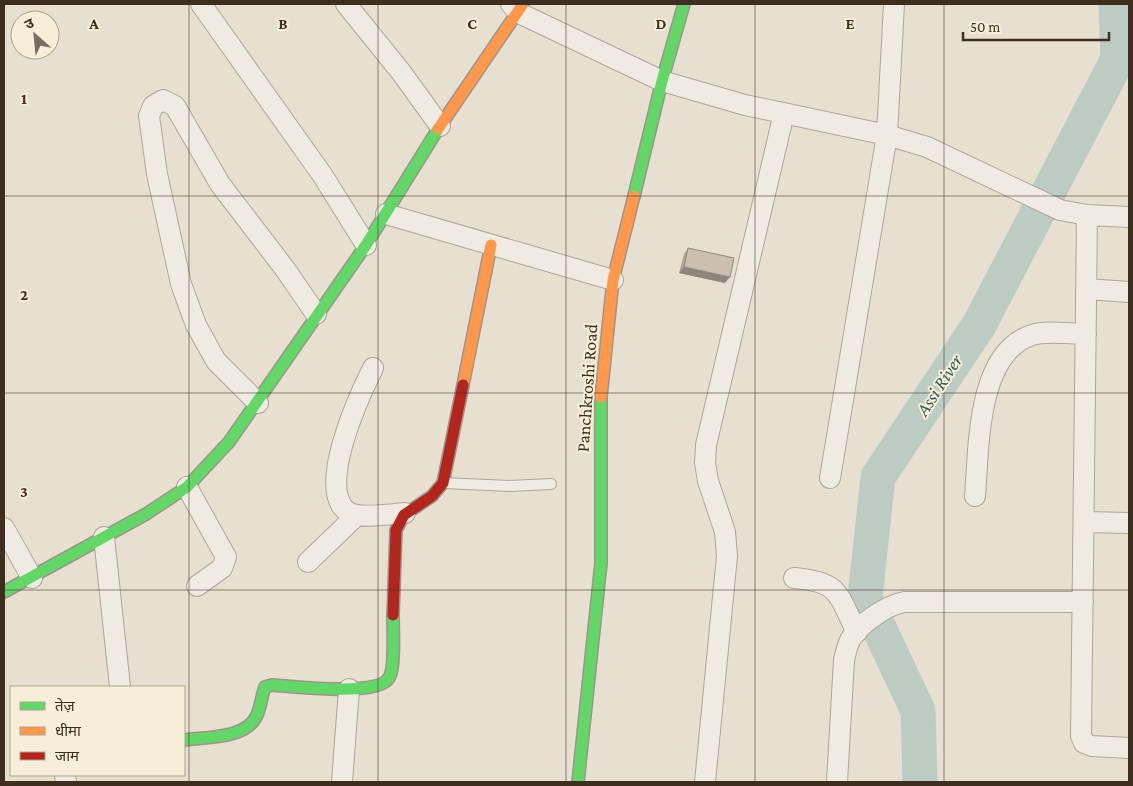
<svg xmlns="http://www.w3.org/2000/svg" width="1133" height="786" font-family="'Crimson Pro','Noto Sans Devanagari',serif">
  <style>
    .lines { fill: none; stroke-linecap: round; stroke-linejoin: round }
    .river { stroke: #bcccc2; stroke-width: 35 }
    .lane-casing { stroke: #ada599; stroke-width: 12 }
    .street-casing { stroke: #ada599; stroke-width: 22 }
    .fast-casing { stroke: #9c958a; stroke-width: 14 }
    .slow-casing { stroke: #9c958a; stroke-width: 14 }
    .jam-casing { stroke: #9c958a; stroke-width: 14 }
    .lane { stroke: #efebe3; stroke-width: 10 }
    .street { stroke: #efebe3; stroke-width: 20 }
    .fast { stroke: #63d668; stroke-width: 11 }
    .slow { stroke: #ff974d; stroke-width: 11 }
    .jam { stroke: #b3261e; stroke-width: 11 }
    .wall { fill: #afa499 }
    .shaded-wall { fill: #8e867d }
    .building { fill: #cbbfb2; stroke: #8e867d }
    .grid { fill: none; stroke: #3d2e20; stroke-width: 1; stroke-opacity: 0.55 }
    .labels { text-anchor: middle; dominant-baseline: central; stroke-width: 4; stroke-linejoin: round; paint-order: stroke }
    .street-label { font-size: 18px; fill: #3d2e20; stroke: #f7eed8 }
    .water-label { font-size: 19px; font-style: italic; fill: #2f5d5a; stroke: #f7eed8 }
    .grid-label { font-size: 16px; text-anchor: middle; font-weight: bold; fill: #3d2e20; stroke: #f7eed8; stroke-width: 4; stroke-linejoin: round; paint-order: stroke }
  </style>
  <rect width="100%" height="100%" fill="#e7e0d1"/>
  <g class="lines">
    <path class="river" d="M920,782L918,711L865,598L878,477L979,325L1118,59L1116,4"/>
    <defs>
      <path id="lane" d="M444,483L509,486L551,484"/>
      <path id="street" d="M201,4L323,176L366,245
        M346,4L401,72L440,126
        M511,4L519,13L662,81L745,105L887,135L927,147L1060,210L1087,215L1129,217
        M386,214L613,280
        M1087,215L1081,736L1084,743L1092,746L1129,748
        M1086,289L1129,292
        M373,368C360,394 315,490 348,512C359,519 391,514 405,513
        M258,403L216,361L196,325L181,284L157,174L149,116L153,106L163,100L175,106L220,184L285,269L316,314
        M830,478L887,135L894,4
        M187,487L226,557L222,568L197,586
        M975,496C979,450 976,353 1032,335C1047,330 1070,334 1086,334
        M1085,522L1129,523
        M4,528L32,578
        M104,537L120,687
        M308,562L357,515
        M794,578C841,582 837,594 857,632
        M65,775L66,782
        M342,782L349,689
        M705,782L727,556L725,532L708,481L705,463L706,445L784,113
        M837,782L844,660C846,652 847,644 852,637C861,623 887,605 904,602H1083"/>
      <path id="fast" d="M634,196L662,81L684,4
        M4,592L146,514L187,487L229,442L366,245L438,129
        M184,740C205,737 245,739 256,717C261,708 261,697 265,687L272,685C294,686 382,698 390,676C395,665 393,629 393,615
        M578,782L601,563V397"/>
      <path id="slow" d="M438,129L523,4
        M463,385L491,245
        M601,397L613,280L634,196"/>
      <path id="jam" d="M393,615L396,530L404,515L432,496L443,483L463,385"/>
    </defs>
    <use href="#lane" class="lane-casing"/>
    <use href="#street" class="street-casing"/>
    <use href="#fast" class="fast-casing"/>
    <use href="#slow" class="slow-casing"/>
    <use href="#jam" class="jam-casing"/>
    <use href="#lane" class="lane"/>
    <use href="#street" class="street"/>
    <use href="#fast" class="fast"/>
    <use href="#slow" class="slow"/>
    <use href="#jam" class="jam"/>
  </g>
  <path class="wall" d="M688,248L725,283L679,273L684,254Z"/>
  <path class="shaded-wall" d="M684,267L730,277L725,283L679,273Z"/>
  <path class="building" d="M688,248L734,258L730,277L684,267Z"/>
  <path class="grid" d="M189,4V782M378,4V782M566,4V782M755,4V782M944,4V782M4,196H1129M4,393H1129M4,590H1129"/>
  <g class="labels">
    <g class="street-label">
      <text transform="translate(587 388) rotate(-86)">Panchkroshi Road</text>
    </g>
    <g class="water-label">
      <text transform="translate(939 385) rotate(-57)">Assi River</text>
    </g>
  </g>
  <g class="grid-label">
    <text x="94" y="29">A</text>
    <text x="283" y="29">B</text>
    <text x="472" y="29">C</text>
    <text x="661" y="29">D</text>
    <text x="850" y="29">E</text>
    <text x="24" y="104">1</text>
    <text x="24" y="300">2</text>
    <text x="24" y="497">3</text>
  </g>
  <rect width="1133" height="786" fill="none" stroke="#3d2e20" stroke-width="10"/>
  <rect x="10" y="686" width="175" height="90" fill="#f7eed8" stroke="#ada18e"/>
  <rect x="20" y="702" width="25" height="8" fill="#63d668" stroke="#ada18e"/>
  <text x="55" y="711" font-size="15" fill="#3d2e20">तेज़</text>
  <rect x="20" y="727" width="25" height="8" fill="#ff974d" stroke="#ada18e"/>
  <text x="55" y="736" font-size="15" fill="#3d2e20">धीमा</text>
  <rect x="20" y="752" width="25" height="8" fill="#b3261e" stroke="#ada18e"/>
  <text x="55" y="761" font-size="15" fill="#3d2e20">जाम</text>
  <g transform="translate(35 35) rotate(333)"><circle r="24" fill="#f7eed8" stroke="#ada18e"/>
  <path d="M0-4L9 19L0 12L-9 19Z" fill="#786c5e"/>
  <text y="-8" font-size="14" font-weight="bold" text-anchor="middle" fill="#3d2e20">उ</text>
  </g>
  <path d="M963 32v8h146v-8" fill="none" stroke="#3d2e20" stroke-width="2.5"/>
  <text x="970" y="32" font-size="15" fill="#3d2e20" stroke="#f7eed8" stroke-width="4" paint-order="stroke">50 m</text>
</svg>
